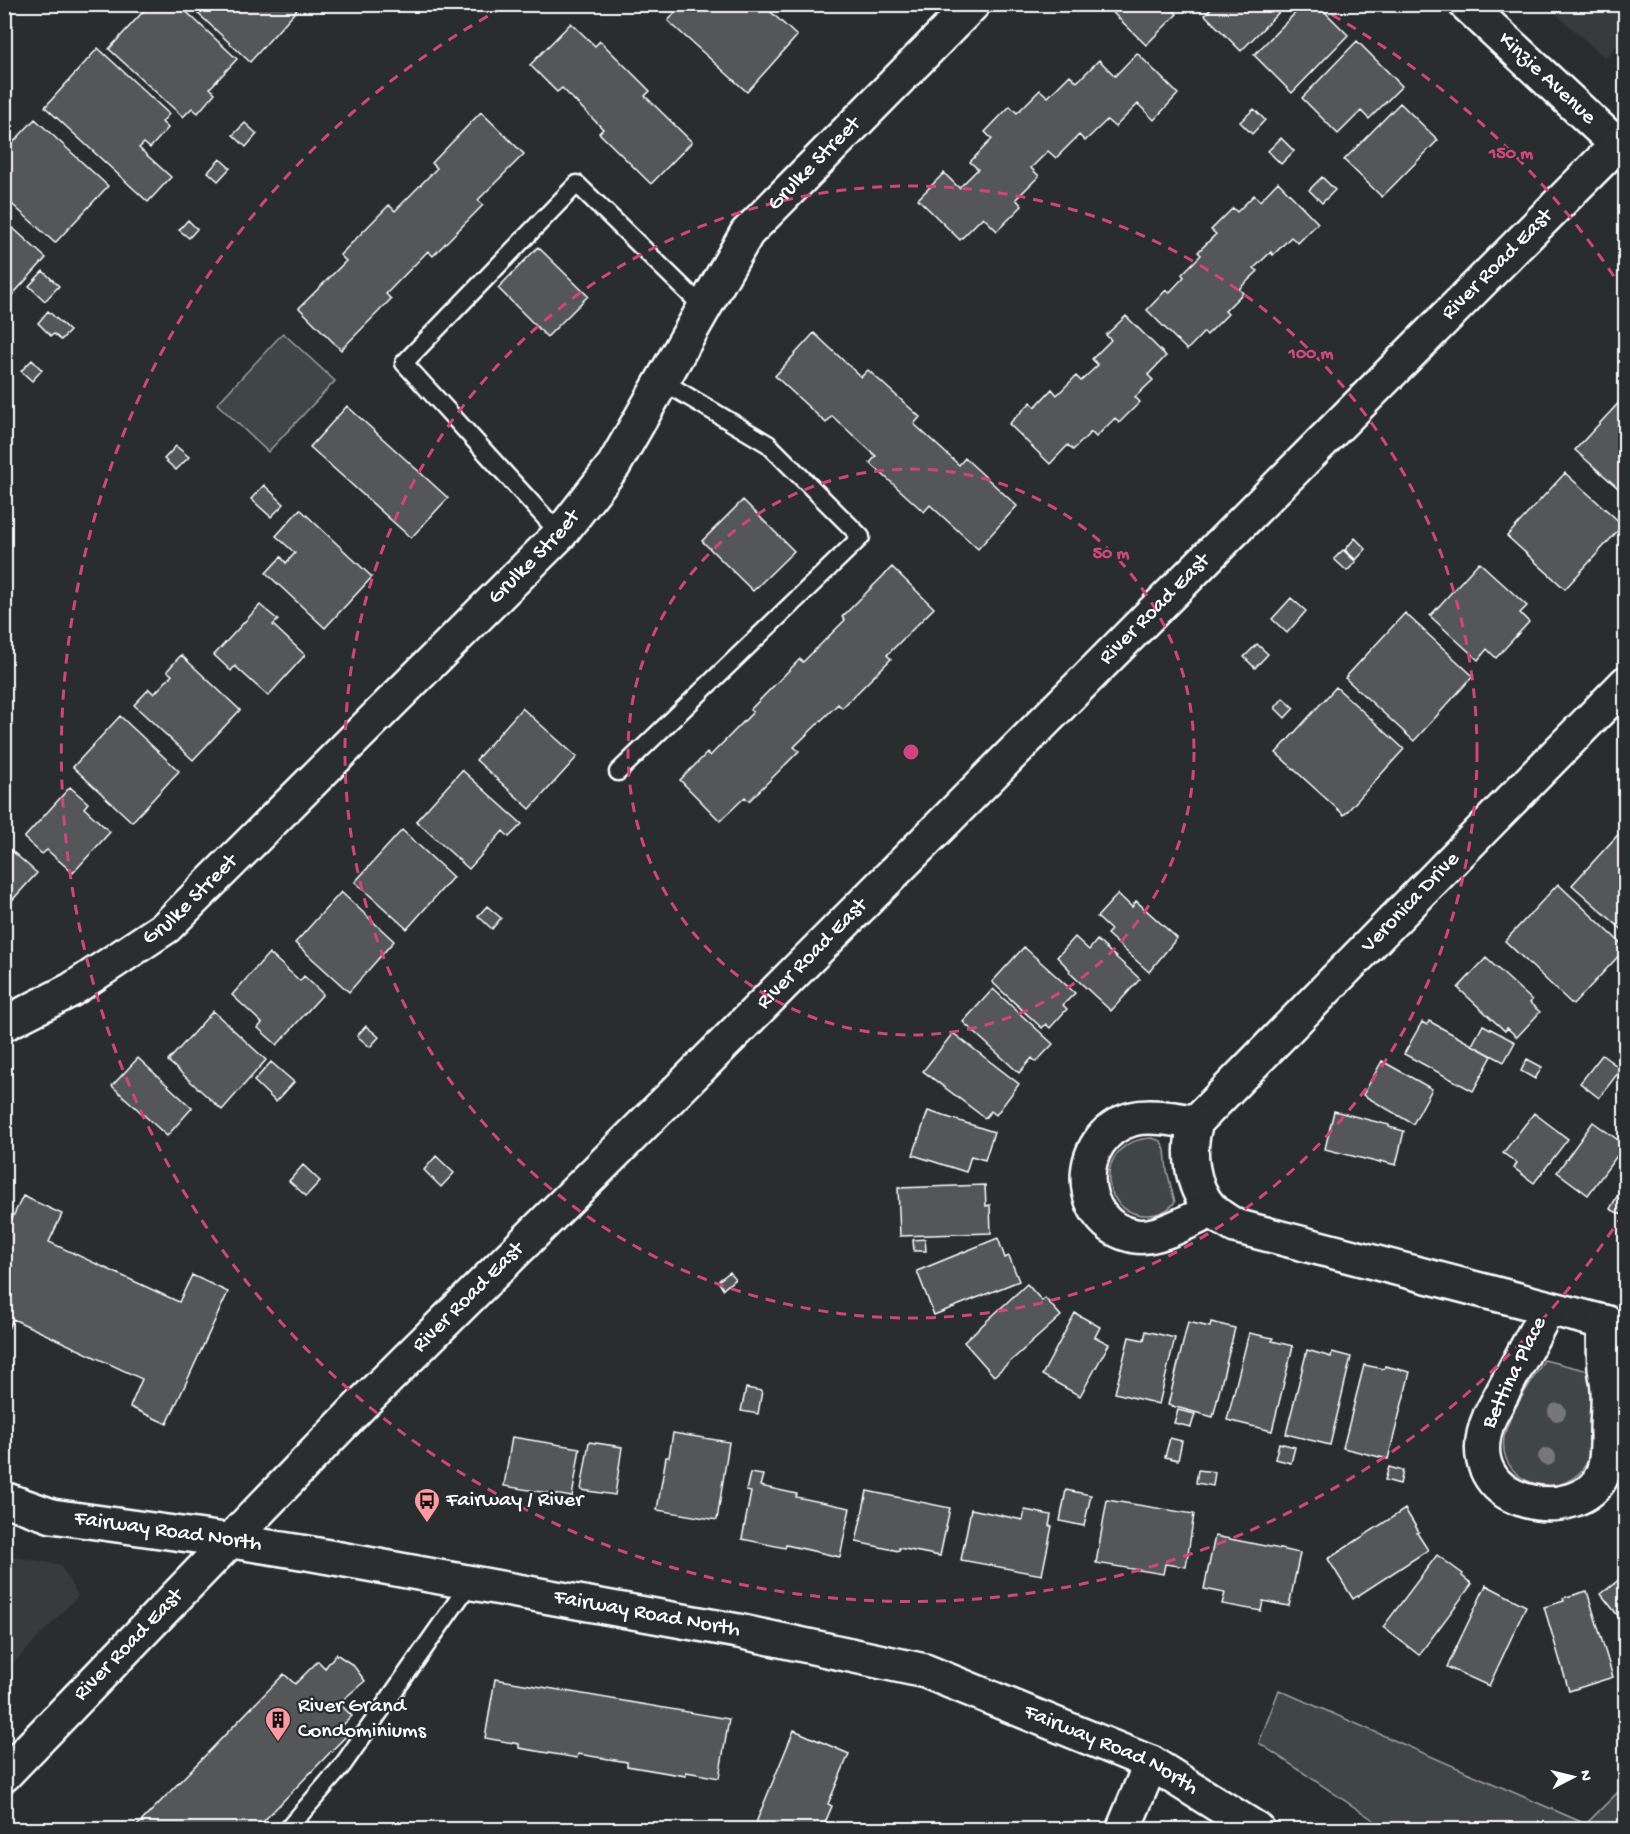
<svg xmlns="http://www.w3.org/2000/svg" width="1630" height="1834" font-family="'Gochi Hand',sans-serif">
  <style>
    .built { fill: #373a3b }
    .green { fill: #414445; stroke: #a0a2a2; stroke-width: 1.5 }
    .building { fill: #555758; stroke: #fff; stroke-width: 1.5 }
    .lines { fill: none; stroke-linecap: round; stroke-linejoin: round }
    .lane-casing { stroke: #fff; stroke-width: 21 }
    .street-casing { stroke: #fff; stroke-width: 38 }
    .secondary-casing { stroke: #fff; stroke-width: 38 }
    .lane { stroke: #2a2d2e; stroke-width: 16 }
    .street { stroke: #2a2d2e; stroke-width: 33 }
    .secondary { stroke: #2a2d2e; stroke-width: 33 }
    .tree { fill: #757778 }
    .ring { fill: none; stroke: #ce467c; stroke-width: 3; stroke-dasharray: 10 8 }
    .labels { text-anchor: middle; dominant-baseline: central; stroke-width: 4.5; stroke-linejoin: round; paint-order: stroke }
    .street-label { font-size: 22px; fill: #fff; stroke: #2a2d2e }
    .poi-label { font-size: 22px; fill: #fff; stroke: #2a2d2e; text-anchor: start }
    .centre { fill: #ce467c; stroke: #2a2d2e; stroke-width: 3 }
    .ring-label { font-size: 18px; text-anchor: middle; font-weight: bold; fill: #ce467c; stroke: #2a2d2e; stroke-width: 4.5; stroke-linejoin: round; paint-order: stroke }
  </style>
  <rect width="100%" height="100%" fill="#2a2d2e"/>
  <filter id="ink" filterUnits="userSpaceOnUse"><feTurbulence type="fractalNoise" baseFrequency=".0167" numOctaves="2"/><feDisplacementMap in="SourceGraphic" scale="12" xChannelSelector="R" yChannelSelector="G"/><feConvolveMatrix kernelMatrix="1 2 1 2 8 2 1 2 1" color-interpolation-filters="sRGB"/></filter>
  <g filter="url(#ink)">
    <path class="built" d="M1546,5H1625V37L1605,58Z
      M5,1555L60,1565L78,1596L5,1672Z"/>
    <path class="green" d="M283,333L335,381L268,452L217,404Z
      M1152,1138L1161,1141L1165,1150L1167,1171L1175,1202C1170,1209 1164,1212 1156,1214C1099,1225 1089,1140 1152,1138Z
      M1544,1360L1589,1371C1590,1392 1595,1441 1589,1458C1570,1505 1497,1487 1504,1438C1508,1414 1532,1382 1544,1360Z
      M1279,1690L1586,1824L1625,1785V1829H1387L1259,1743Z"/>
    <path class="building" d="M150,4H178L237,59L210,88L215,93L198,113L192,108L183,117L109,49Z
      M188,4H302L250,62Z
      M682,4H762L797,36L747,92L668,21Z
      M1104,4H1168L1177,14L1146,45Z
      M1215,4H1287L1241,51L1205,15Z
      M1304,4H1317L1348,35L1292,93L1254,55Z
      M571,23L595,46L600,41L650,91L645,96L692,142L651,184L599,133L603,129L562,88L557,92L530,65Z
      M1357,41L1402,86L1369,119L1361,111L1338,134L1302,98Z
      M98,48L169,114L162,122L168,128L150,148L144,143L139,148L171,177L148,202L45,107Z
      M1137,53L1178,94L1154,120L1138,104L1115,127L1107,120L1085,141L1079,135L1056,158L1048,151L1031,168L1039,176L1016,199L1022,206L997,231L983,217L960,240L918,199L944,173L959,188L978,169L970,162L992,139L985,132L1010,106L1017,113L1040,90L1048,97L1070,75L1077,82L1099,60L1115,76Z
      M1400,103L1438,140L1382,197L1344,160Z
      M1254,109L1265,120L1252,134L1240,122Z
      M481,112L524,154L478,200L483,205L433,256L428,251L386,294L391,299L341,350L299,308L346,261L340,255L389,205L395,211L437,168L432,163Z
      M35,119L108,186L55,243L4,197V152Z
      M245,123L257,134L246,147L233,135Z
      M1281,138L1294,151L1281,164L1268,151Z
      M220,159L230,168L218,181L208,172Z
      M1322,177L1335,190L1322,203L1309,190Z
      M1278,182L1318,223L1298,243L1291,237L1273,255L1271,252L1254,268L1258,271L1239,289L1243,293L1225,311L1228,314L1207,335L1204,332L1187,350L1147,310L1166,290L1169,293L1184,277L1182,274L1201,255L1198,252L1216,234L1211,230L1233,208L1237,212L1254,195L1260,201Z
      M4,220L46,258L4,304Z
      M188,220L197,229L189,238L179,230Z
      M538,247L588,296L547,337L498,288Z
      M43,271L59,286L45,301L29,286Z
      M48,311L70,331L61,340L54,334L51,336L38,323Z
      M1126,316L1166,356L1148,375L1153,380L1135,397L1140,402L1119,423L1115,418L1096,437L1091,432L1073,450L1068,445L1050,464L1009,424L1031,402L1035,407L1052,389L1057,395L1076,376L1081,381L1098,365L1092,359L1111,340L1106,335Z
      M814,333L861,377L868,370L920,417L914,424L959,465L965,458L1017,506L978,549L930,505L924,512L870,463L876,456L832,416L826,423L775,376Z
      M32,360L42,370L32,381L21,371Z
      M1626,395V495L1575,450Z
      M347,406L448,498L411,538L310,447Z
      M176,446L189,457L176,470L164,459Z
      M1565,473L1623,525L1565,589L1507,536Z
      M264,485L284,504L271,517L251,499Z
      M743,500L794,551L753,591L702,541Z
      M300,509L372,577L325,628L266,573L281,557L286,563L295,553L276,536Z
      M1355,538L1366,549L1356,560L1345,550Z
      M1343,550L1356,562L1347,571L1334,559Z
      M1479,562L1527,606L1520,613L1529,622L1496,658L1487,649L1478,660L1430,616Z
      M892,567L934,608L887,655L891,659L842,708L838,704L794,747L799,751L749,801L745,797L720,821L680,780L707,753L710,756L753,712L750,710L800,659L803,662L845,620L842,617Z
      M1291,598L1306,611L1287,633L1272,619Z
      M260,605L278,620L273,625L305,655L268,696L235,666L231,671L214,655Z
      M1405,613L1473,676L1414,741L1345,678Z
      M1257,644L1268,654L1255,668L1244,657Z
      M181,655L240,710L193,760L134,705L149,689L154,694L172,675L167,671Z
      M1336,687L1404,749L1344,815L1276,753Z
      M1283,698L1294,708L1285,718L1275,708Z
      M522,708L577,757L530,809L476,760Z
      M120,716L179,771L132,822L73,767Z
      M462,770L522,824L509,837L503,831L469,869L416,821Z
      M70,787L88,803L84,808L110,832L73,873L47,850L42,854L24,838Z
      M1626,826V933L1572,885Z
      M402,830L453,877L407,929L355,882Z
      M4,844L37,873L4,909Z
      M1558,884L1626,948L1573,1005L1505,941Z
      M341,892L394,941L349,992L295,943Z
      M1118,894L1132,907L1136,901L1177,938L1149,972L1107,934L1111,930L1097,917Z
      M487,906L501,918L492,929L478,916Z
      M1075,937L1089,950L1097,940L1140,979L1111,1011L1069,972L1070,970L1057,957Z
      M1024,947L1075,993L1063,1005L1067,1009L1050,1028L1046,1024L1042,1028L992,982Z
      M269,953L300,981L304,976L323,994L277,1045L258,1028L262,1023L232,995Z
      M1486,958L1532,1000L1530,1003L1540,1012L1517,1037L1507,1028L1505,1031L1458,988Z
      M993,989L1053,1044L1036,1062L1032,1058L1019,1073L963,1022Z
      M213,1011L266,1060L222,1110L168,1061Z
      M1429,1021L1492,1056L1473,1091L1404,1054L1422,1022L1427,1025Z
      M1483,1025L1515,1042L1504,1062L1472,1045Z
      M366,1026L379,1037L370,1047L357,1036Z
      M953,1033L1019,1084L996,1115L991,1111L985,1118L923,1071Z
      M1602,1055L1621,1069L1599,1098L1580,1083Z
      M138,1058L192,1108L167,1136L112,1086Z
      M1527,1059L1542,1067L1535,1079L1521,1071Z
      M1382,1061L1432,1089L1413,1124L1363,1095Z
      M271,1062L294,1082L276,1102L254,1081Z
      M928,1111L994,1132L985,1160L971,1156L966,1172L913,1155Z
      M1334,1111L1389,1125V1127L1404,1131L1396,1165L1380,1161V1163L1325,1149Z
      M1534,1113L1568,1139L1534,1183L1514,1168L1517,1163L1503,1153Z
      M1593,1122L1625,1145L1588,1195L1557,1172Z
      M436,1156L454,1173L441,1187L424,1170Z
      M303,1165L320,1181L306,1196L289,1181Z
      M1626,1180V1217L1610,1209Z
      M985,1185L986,1206L990,1205L991,1233L900,1236L898,1188Z
      M23,1196L62,1214L49,1242L179,1302L192,1275L228,1292L167,1424L130,1407L142,1379L13,1319L4,1336V1235Z
      M998,1238L1005,1258L1009,1256L1019,1281L934,1315L917,1271Z
      M925,1239L926,1251H914L913,1240Z
      M730,1272L735,1279L723,1289L718,1281Z
      M1027,1284L1042,1301L1045,1298L1061,1316L994,1376L964,1342Z
      M1075,1313L1100,1327L1095,1337L1109,1344L1080,1396L1042,1375Z
      M1188,1322L1210,1327L1211,1322L1235,1328L1213,1417L1168,1405Z
      M1146,1331L1175,1338L1159,1404L1115,1393L1129,1337L1144,1340Z
      M1249,1333L1273,1338L1272,1341L1293,1346L1272,1431L1227,1420Z
      M1307,1350L1331,1357L1332,1352L1351,1357L1330,1445L1286,1434Z
      M1364,1365L1384,1369L1385,1366L1410,1372L1388,1459L1343,1448Z
      M746,1388L762,1391L758,1414L741,1411Z
      M1178,1410L1195,1414L1191,1427L1174,1423Z
      M673,1433L729,1442L717,1520L657,1510L666,1457H669Z
      M512,1437L580,1448L572,1497L504,1486Z
      M1170,1438L1182,1441L1178,1460L1165,1457Z
      M589,1442L622,1447L615,1495L581,1490Z
      M1279,1443L1295,1447L1291,1463L1275,1459Z
      M1389,1467L1403,1471L1400,1484L1385,1480Z
      M1198,1470L1215,1472L1213,1486L1196,1483Z
      M750,1473L763,1475L760,1486L797,1494L796,1497L850,1508L840,1557L786,1545L785,1548L742,1539L751,1492L746,1491Z
      M1066,1490L1091,1495L1084,1526L1060,1521Z
      M867,1491L950,1508L940,1556L899,1548V1551L856,1542Z
      M1107,1500L1194,1514L1186,1567L1165,1564L1163,1574L1096,1563Z
      M971,1509L1023,1520L1025,1510L1051,1515L1049,1526H1052L1042,1575L961,1560Z
      M1405,1509L1419,1532L1417,1533L1428,1550L1353,1599L1328,1559Z
      M1215,1536L1300,1553L1289,1606L1263,1601L1261,1611L1222,1604L1225,1593L1204,1589Z
      M1437,1555L1463,1574L1462,1576L1472,1584L1419,1655L1383,1627Z
      M1621,1578L1624,1581L1626,1579V1626L1601,1594Z
      M1486,1585L1526,1606L1489,1686L1447,1667Z
      M1587,1591L1613,1677L1569,1691L1544,1607L1564,1601L1563,1598Z
      M336,1654L353,1665L365,1681L339,1703L352,1716L340,1728L347,1735L255,1830H133L284,1674L295,1684L318,1661L325,1668Z
      M495,1679L729,1719L719,1778L686,1772V1776L627,1766V1762L578,1754L577,1758L519,1748V1744L485,1738Z
      M794,1730L849,1754L828,1804L832,1806L822,1830H753Z"/>
    <g class="lines">
      <defs>
        <path id="lane" d="M560,534L404,363L577,184L704,308
          M618,772L861,537L768,444L662,381
          M287,1830L342,1766L470,1583"/>
        <g id="street">
          <path id="s1" d="M1466,4L1626,153"/>
          <path d="M1626,683L1196,1122C1187,1151 1191,1186 1211,1209C1218,1216 1227,1221 1235,1226L1626,1328"/>
          <path id="s2" d="M4,1024L71,990L166,927L560,534L614,465L747,233L973,4"/>
          <path d="M1196,1122C1176,1120 1152,1114 1132,1119C1072,1136 1074,1225 1135,1236C1158,1240 1192,1219 1213,1210"/>
          <path d="M1548,1308L1490,1416C1450,1509 1583,1528 1603,1473C1608,1459 1607,1446 1607,1432C1607,1418 1609,1404 1608,1391C1608,1383 1606,1376 1605,1368C1604,1353 1604,1337 1604,1322"/>
          <path d="M1123,1830L1151,1763"/>
        </g>
        <g id="secondary">
          <path id="s3" d="M4,1499L52,1516L232,1541L307,1553L738,1631L925,1671L1151,1763L1258,1830"/>
          <path id="s4" d="M4,1775L362,1404L681,1087L1626,136"/>
        </g>
      </defs>
      <use href="#lane" class="lane-casing"/>
      <use href="#street" class="street-casing"/>
      <use href="#secondary" class="secondary-casing"/>
      <use href="#lane" class="lane"/>
      <use href="#street" class="street"/>
      <use href="#secondary" class="secondary"/>
    </g>
    <g class="tree">
      <circle cx="1557" cy="1412" r="9"/>
      <circle cx="1547" cy="1457" r="9"/>
    </g>
  </g>
  <g class="ring">
    <circle cx="911" cy="752" r="283"/>
    <circle cx="911" cy="752" r="566"/>
    <path d="M1623 1214A849 849 0 1 1 506 6M1316 6A849 849 0 0 1 1623 290"/>
  </g>
  <defs>
    <symbol id="bus-pin" viewBox="-11 -11 22 30"><path d="M0 17L-7.5 6A9.5 9.5 0 1 1 7.5 6Z" fill="#ff9aa2" stroke="#2a2d2e"/><path d="M-5-6H5V4H4V6H2V4H-2V6H-4V4H-5ZM-3.5-4V0h7V-4ZM-3.5 1.2v1.5H-2V1.2ZM2 1.2v1.5H3.5V1.2Z" fill="#111"/></symbol>
    <symbol id="building-pin" viewBox="-11 -11 22 30"><path d="M0 17L-7.5 6A9.5 9.5 0 1 1 7.5 6Z" fill="#ff9aa2" stroke="#2a2d2e"/><path d="M-4-6H4V6H1V3H-1V6H-4ZM-2.5-4.3h1.7v1.8h-1.7ZM.8-4.3h1.7v1.8H.8ZM-2.5-1h1.7V.8h-1.7ZM.8-1h1.7V.8H.8Z" fill="#111"/></symbol>
  </defs>
  <g fill-rule="evenodd">
    <use href="#bus-pin" x="412" y="1486" width="30" height="40"/>
    <use href="#building-pin" x="263" y="1705" width="30" height="40"/>
  </g>
  <g class="labels">
    <g class="street-label">
      <text stroke="none"><textPath href="#s1" startOffset="110">Kinzie Avenue</textPath></text>
      <text stroke="none"><textPath href="#s2" startOffset="1197">Grulke Street</textPath></text>
      <text stroke="none"><textPath href="#s4" startOffset="2124">River Road East</textPath></text>
      <text stroke="none"><textPath href="#s2" startOffset="711">Grulke Street</textPath></text>
      <text stroke="none"><textPath href="#s4" startOffset="1638">River Road East</textPath></text>
      <text stroke="none"><textPath href="#s2" startOffset="225">Grulke Street</textPath></text>
      <text transform="translate(1411 903) rotate(-46)">Veronica Drive</text>
      <text stroke="none"><textPath href="#s4" startOffset="1152">River Road East</textPath></text>
      <text stroke="none"><textPath href="#s4" startOffset="666">River Road East</textPath></text>
      <text transform="translate(1515 1373) rotate(-64)">Bettina Place</text>
      <text stroke="none"><textPath href="#s3" startOffset="168">Fairway Road North</textPath></text>
      <text stroke="none"><textPath href="#s3" startOffset="654">Fairway Road North</textPath></text>
      <text stroke="none"><textPath href="#s4" startOffset="180">River Road East</textPath></text>
      <text stroke="none"><textPath href="#s3" startOffset="1140">Fairway Road North</textPath></text>
    </g>
    <g class="poi-label">
      <text x="446" y="1501">Fairway / River</text>
      <text x="298" y="1707">River Grand<tspan x="298" dy="25">Condominiums</tspan></text>
    </g>
  </g>
  <circle cx="911" cy="752" r="9" class="centre"/>
  <g class="ring-label">
    <text x="1511" y="158">150 m</text>
    <text x="1311" y="358">100 m</text>
    <text x="1111" y="558">50 m</text>
  </g>
  <rect width="1630" height="1834" fill="none" stroke="#2a2d2e" stroke-width="24"/>
  <rect x="12" y="12" width="1606" height="1810" fill="none" stroke="#fff" stroke-width="2" filter="url(#ink)"/>
  <g transform="translate(1573 1777) rotate(83)" stroke="#2a2d2e" stroke-width="4.5" paint-order="stroke">
  <path d="M0-4.5L10 22L0 15L-10 22Z" fill="#ffffff"/>
  <text y="-9" font-size="16" font-weight="bold" text-anchor="middle" fill="#ffffff">N</text>
  </g>
</svg>
